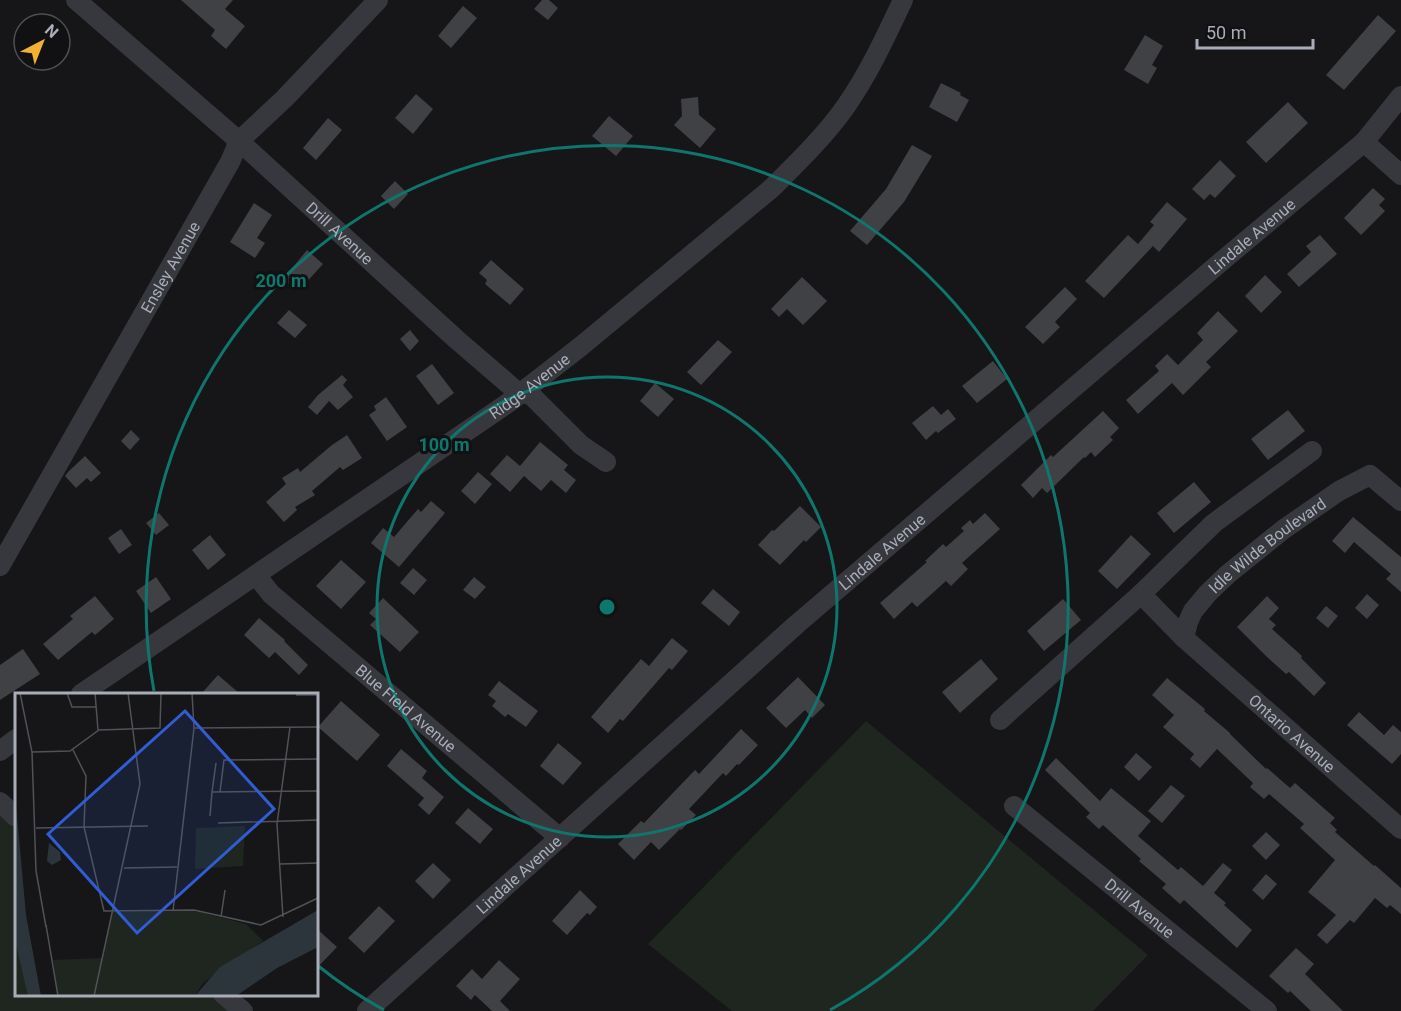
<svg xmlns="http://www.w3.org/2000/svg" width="1401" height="1011" font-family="Roboto,sans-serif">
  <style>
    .green { fill: #1e261f }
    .building { fill: #404145 }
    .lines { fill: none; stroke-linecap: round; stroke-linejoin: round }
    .minor { stroke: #37383d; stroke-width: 20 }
    .ring { fill: none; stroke: #0f766e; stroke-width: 3 }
    .labels { text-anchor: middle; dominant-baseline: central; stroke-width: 6; stroke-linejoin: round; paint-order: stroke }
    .street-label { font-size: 16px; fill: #a8adb8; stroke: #111113 }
    .inset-road { fill: none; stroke: #505258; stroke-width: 1.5 }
    .view { fill: #325cd3; fill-opacity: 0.15; stroke: #325cd3; stroke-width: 3 }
    .inset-edge { fill: none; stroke: #a8adb8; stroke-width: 3 }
    .centre { fill: #0f766e; stroke: #111113; stroke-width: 3 }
    .ring-label { font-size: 18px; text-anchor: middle; font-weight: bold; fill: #0f766e; stroke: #111113; stroke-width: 6; stroke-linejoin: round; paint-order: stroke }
  </style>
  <rect width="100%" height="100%" fill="#161618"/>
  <path class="green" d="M866,721L1148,955L1093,1011H732L648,944Z
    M0,802L16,817V994L223,995L243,1011H0Z"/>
  <path class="building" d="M181,0H233L225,9L245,26L226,49L211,36L215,30Z
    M542,0H549L558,8L548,20L534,9Z
    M463,6L477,18L451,48L438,36Z
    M1378,15L1396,31L1344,90L1326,75Z
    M1145,35L1163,46L1152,65L1157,68L1148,84L1124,70Z
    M941,83L961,93L960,95L969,100L957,122L929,107Z
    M416,94L433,109L413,134L395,118Z
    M698,97L699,115L716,129L700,148L674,125L682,116L681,99Z
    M1288,102L1308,123L1266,163L1246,142Z
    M609,116L633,136L616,156L592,136Z
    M328,118L342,130L316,160L303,148Z
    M912,145L932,156L904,202L867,245L850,231L886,189Z
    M1220,160L1236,176L1215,198L1210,194L1204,200L1192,189Z
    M395,181L408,194L394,209L381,196Z
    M1373,188L1385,199L1379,205L1385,211L1361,235L1344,218Z
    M1167,202L1187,219L1159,252L1153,246L1104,298L1085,281L1128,235L1138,244L1154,225L1150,222Z
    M254,203L272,215L257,238L265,243L255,258L230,242Z
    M1320,235L1337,254L1299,287L1287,274L1311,252L1306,246Z
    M307,250L323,264L303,286L298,281L293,287L283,279Z
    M491,260L524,289L510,305L485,284L487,280L479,273Z
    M1265,275L1282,292L1261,313L1245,296Z
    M802,277L827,301L803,325L787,309L779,317L771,309Z
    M1065,287L1077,299L1055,322L1060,327L1043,344L1025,327Z
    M289,310L307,325L295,338L277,323Z
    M1218,311L1238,331L1206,362L1211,367L1183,395L1172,383L1138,414L1126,400L1159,371L1155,366L1167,354L1178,365L1203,340L1197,333Z
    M410,330L419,341L410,351L400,339Z
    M718,340L732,352L701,385L687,372Z
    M993,361L1007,379L977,403L962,386Z
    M432,364L454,393L438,405L416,376Z
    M342,375L347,380L343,385L353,397L338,410L329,401L317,415L308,407L318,395Z
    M655,383L674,399L658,417L640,401Z
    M386,397L407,427L387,441L369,415L376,410L374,406Z
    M933,406L941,415L948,409L956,419L938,433L936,431L926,440L912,423Z
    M1288,410L1305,431L1268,460L1251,439Z
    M1103,411L1119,428L1110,437L1113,440L1095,457L1091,452L1085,458L1084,457L1047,493L1042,488L1033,498L1021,485L1051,455L1053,457Z
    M131,430L140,439L130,450L121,441Z
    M347,435L362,458L343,470L340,467L312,491L315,495L295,507L297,510L284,522L266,502L286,484L282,478L298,468L300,472L332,445Z
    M540,442L568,465L564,470L576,480L566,493L551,480L541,491L524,476L510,492L490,474L507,455L520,466Z
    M85,456L101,473L91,482L87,478L76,488L65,476L68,472Z
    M478,472L492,484L475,504L461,491Z
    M1194,482L1211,502L1174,533L1157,513Z
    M431,501L445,513L399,567L371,543L383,528L394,537L418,509L421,512Z
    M800,506L821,527L806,542L804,540L780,565L758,545L772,530L774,531Z
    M159,513L169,525L156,535L146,523Z
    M985,513L1000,529L962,563L968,569L951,586L946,581L917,607L912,602L894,619L880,603L927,562L925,561L943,544L946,547L964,531L961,528L970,520L973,524Z
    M1353,517L1401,557V592L1386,579L1391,574L1354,542L1345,553L1332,541Z
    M121,529L132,545L119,554L108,538Z
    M210,535L226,555L208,570L192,550Z
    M1131,535L1151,554L1117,589L1098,571Z
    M341,560L366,582L341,609L316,586Z
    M413,568L427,580L414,595L400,583Z
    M156,577L171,599L151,613L136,591Z
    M474,577L486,587L475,599L463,590Z
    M713,589L740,612L729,626L701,603Z
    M1367,594L1379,605L1367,619L1355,608Z
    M95,596L114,619L95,635L92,632L58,660L43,644L73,619L70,616Z
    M1267,596L1279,608L1269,619L1276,625L1272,629L1302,656L1301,658L1326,683L1314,696L1289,672L1286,674L1267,657L1237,627Z
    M383,598L419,632L400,652L370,625L376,619L369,613Z
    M1063,599L1081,620L1044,651L1027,631Z
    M1326,606L1338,616L1328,628L1316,618Z
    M259,618L285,640L284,641L308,665L299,675L275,652L269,658L244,635Z
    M672,638L688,651L672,670L669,668L623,721L620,719L608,733L591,717L641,659L649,666Z
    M23,649L40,674L0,700V665Z
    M981,659L998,679L960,713L942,692Z
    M218,675L240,694H201Z
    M798,677L825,705L812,718L805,710L786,728L766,708Z
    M1167,678L1205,709L1204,711L1230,733V734L1266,769L1267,768L1290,788L1295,783L1335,818L1330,823L1337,830L1335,832L1374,866L1375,865L1401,888V914L1390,905L1387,908L1375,898L1354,923L1350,920L1327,944L1317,935L1336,915L1308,892L1335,860L1300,828L1304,824L1269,794L1264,799L1250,787L1253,783L1217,749L1200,768L1190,759L1194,754L1163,727L1174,715L1152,695Z
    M499,681L538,711L526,727L508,714L505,717L492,706L496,701L488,695Z
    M341,701L380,735L357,761L318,727Z
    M1359,712L1384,735L1393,725L1401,732V754L1392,764L1347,725Z
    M741,729L758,745L739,765L737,764L726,776L723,773L689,809L696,815L681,830L680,829L659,850L651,842L634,860L618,844L641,821L644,823L695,770L699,774Z
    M558,743L582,763L563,785L540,766Z
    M401,749L427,771L422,778L444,797L429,815L418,805L424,798L387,766Z
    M1136,753L1152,767L1139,781L1124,767Z
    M1056,758L1100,801L1111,788L1151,821L1138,836L1178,870L1181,867L1203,886L1223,863L1232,870L1214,893L1226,903L1224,905L1252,930L1237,948L1184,900L1180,904L1162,888L1166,884L1139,861L1141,859L1103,825L1099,829L1086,817L1090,813L1045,770Z
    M1171,785L1185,796L1162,823L1148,811Z
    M468,808L493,829L480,844L455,823Z
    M1266,832L1280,845L1266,860L1252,846Z
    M433,863L451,880L433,899L415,881Z
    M1266,874L1277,884L1263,900L1252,890Z
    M580,890L597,907L590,915L587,913L567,935L552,921Z
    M379,906L395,921L364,953L348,938Z
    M316,928L337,947L316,969Z
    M1296,948L1314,964L1305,974L1343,1011H1311L1290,991L1288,993L1269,976Z
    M499,960L520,979L500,1001L510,1011H492L475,995L471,1000L456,986L472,969L482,979Z"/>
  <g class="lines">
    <g class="minor">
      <path id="s1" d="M76,0L239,141L456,339L514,389L532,396L581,445L606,462"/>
      <path d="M1364,142L1401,175"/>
      <path id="s2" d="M1312,451L1214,523L1141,594L1184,638L1401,829"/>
      <path id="s3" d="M0,566L230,162L239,141L285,98L378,0"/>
      <path id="s4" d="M256,575L271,594L560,838"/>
      <path id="s5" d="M1184,638L1188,622L1193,611L1208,593L1228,574L1284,529L1339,491L1370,475L1401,501"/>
      <path id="s6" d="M81,694L508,403L580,347L772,188C798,162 825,136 846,106C869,73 886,36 903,0"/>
      <path d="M1000,720L1141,594"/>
      <path d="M0,751L16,739"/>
      <path d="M0,802L16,817"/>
      <path id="s7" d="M1014,806L1267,1011"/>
      <path d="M223,994L243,1011"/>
      <path id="s8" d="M367,1011L797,624L1229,255L1364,142L1401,96"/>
    </g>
  </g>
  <g class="ring">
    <circle cx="607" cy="607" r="230"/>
    <path d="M384 1010A461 461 0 0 1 317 965M154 691A461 461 0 1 1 830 1010"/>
  </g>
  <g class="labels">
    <g class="street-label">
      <text stroke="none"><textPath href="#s1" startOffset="352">Drill Avenue</textPath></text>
      <text stroke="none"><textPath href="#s8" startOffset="1176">Lindale Avenue</textPath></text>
      <text stroke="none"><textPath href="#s3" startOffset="344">Ensley Avenue</textPath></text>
      <text stroke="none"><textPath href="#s6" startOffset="544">Ridge Avenue</textPath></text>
      <text stroke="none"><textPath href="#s5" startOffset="128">Idle Wilde Boulevard</textPath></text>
      <text stroke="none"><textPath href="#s8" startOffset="690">Lindale Avenue</textPath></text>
      <text stroke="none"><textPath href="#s4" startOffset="201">Blue Field Avenue</textPath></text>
      <text stroke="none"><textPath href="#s2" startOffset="429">Ontario Avenue</textPath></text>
      <text stroke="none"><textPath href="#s8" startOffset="204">Lindale Avenue</textPath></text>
      <text stroke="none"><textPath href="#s7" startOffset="162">Drill Avenue</textPath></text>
    </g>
  </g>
  <g transform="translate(15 693)">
    <rect width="303" height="303" fill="#161618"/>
    <path d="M230,133L228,173L180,176L181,135ZM176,217L231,231L248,248L188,290L180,303H43L38,267L87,265L98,219ZM0,247L6,266L13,303H0Z" fill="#1e261f"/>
    <path d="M0,101L11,222L26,303H13L0,247ZM34,150L45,159L46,167L37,172L32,168ZM303,217V254L262,275L221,303H180L205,274Z" fill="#2c353c"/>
    <path class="inset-road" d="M5,0L17,59L21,178L31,234M52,0L57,14H81M80,0L83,37M281,2H303M179,35L303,34M58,57L71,83L69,134L89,218L179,217L246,232L303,205M17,59L55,58L84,37L145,35L146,0M201,70L197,99L303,98M205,99L209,67L303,66M195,123L197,99M203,130L303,127M21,135L133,133M265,171L303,170M109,175L162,174M158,218L179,35L177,0M206,224L210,197M268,224L262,131L275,34M31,232L43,303M79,303L125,91L113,0"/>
    <path class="view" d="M170,18L259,116L122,240L33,141Z"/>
    <rect width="303" height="303" class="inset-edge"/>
  </g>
  <circle cx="607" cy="607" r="9" class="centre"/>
  <g class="ring-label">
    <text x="281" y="287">200 m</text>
    <text x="444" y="451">100 m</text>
  </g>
  <g transform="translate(42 42) rotate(42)"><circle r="28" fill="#111113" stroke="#4d4f55" stroke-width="1.5"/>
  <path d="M0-4.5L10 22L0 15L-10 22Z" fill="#f2b134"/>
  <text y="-9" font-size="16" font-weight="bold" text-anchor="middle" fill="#a8adb8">N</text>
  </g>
  <path d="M1197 39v9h116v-9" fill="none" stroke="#a8adb8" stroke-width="3"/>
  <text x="1206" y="39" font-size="18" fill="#a8adb8" stroke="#111113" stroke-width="4.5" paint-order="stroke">50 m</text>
</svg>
